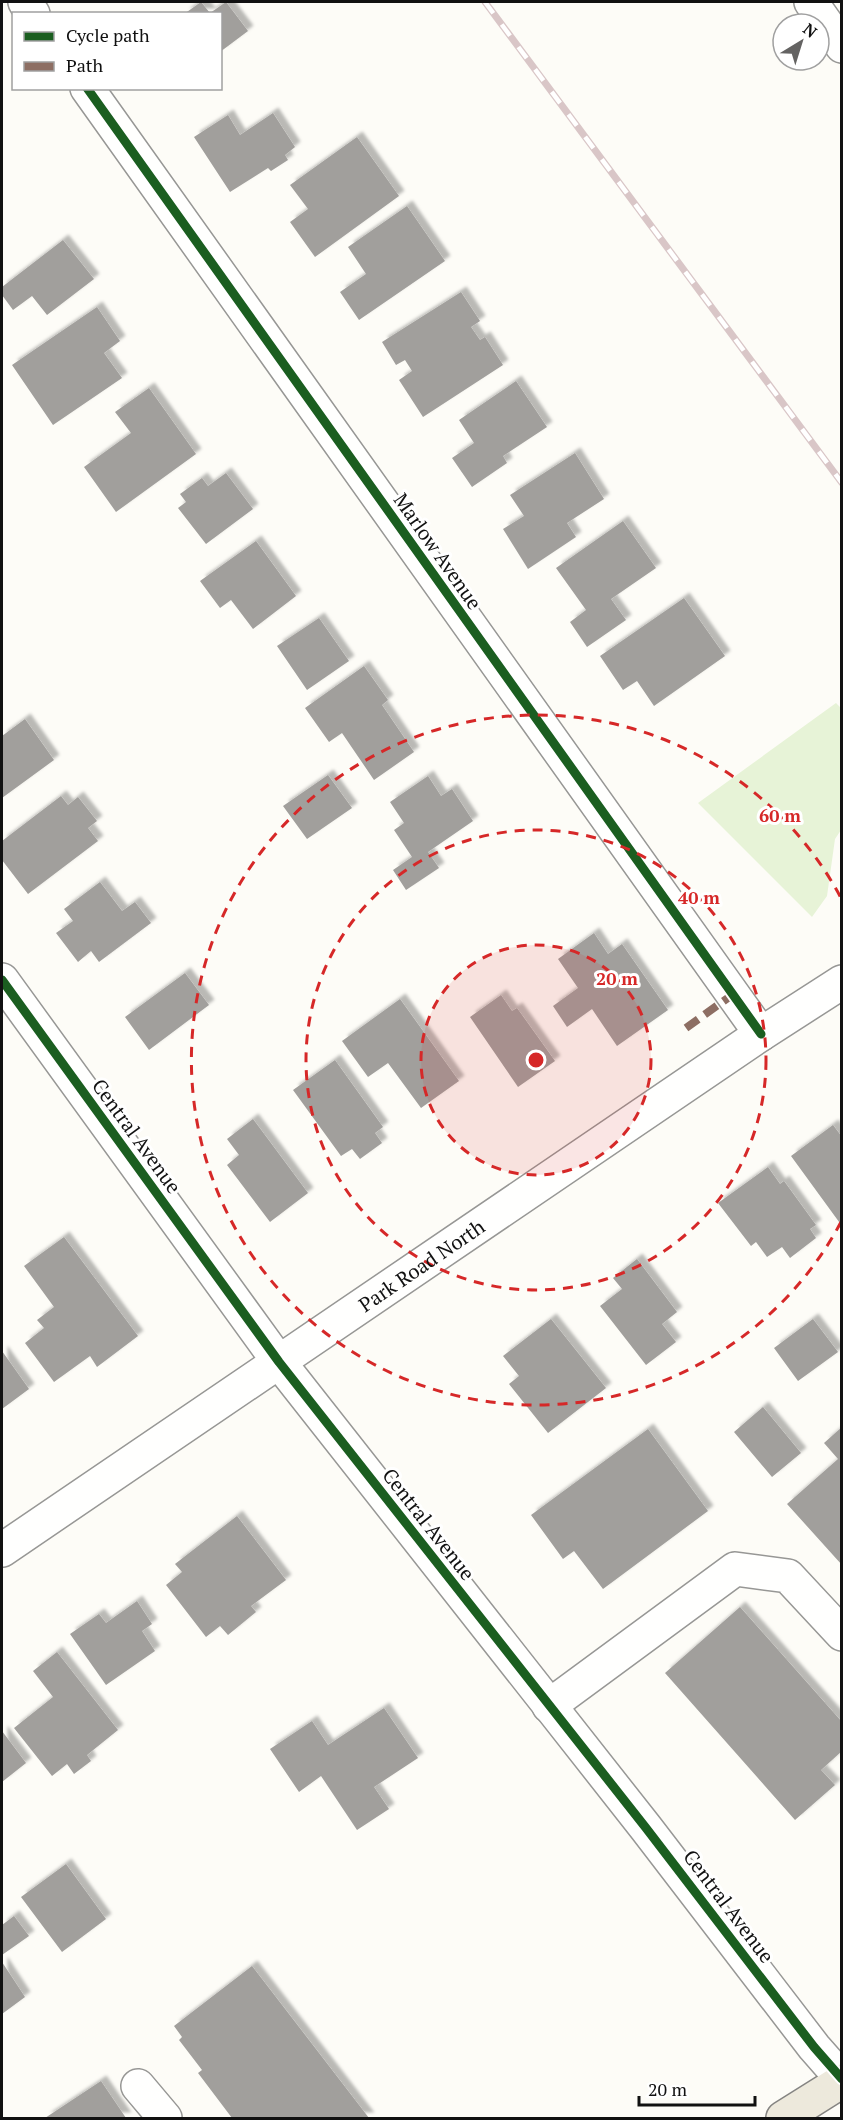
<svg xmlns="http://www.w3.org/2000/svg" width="843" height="2120" font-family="'PT Serif',serif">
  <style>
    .green { fill: #e7f3d7 }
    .building { fill: #a19f9c; filter: url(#shadow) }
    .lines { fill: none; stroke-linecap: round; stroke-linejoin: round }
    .minor-casing { stroke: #979795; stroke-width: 36 }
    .major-casing { stroke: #858482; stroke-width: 36 }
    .minor { stroke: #fffffe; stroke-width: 33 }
    .major { stroke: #ede9dc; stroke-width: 33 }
    .rail-casing { stroke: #d9c6c7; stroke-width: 7 }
    .rail { stroke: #fff; stroke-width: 4.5; stroke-dasharray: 14; stroke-linecap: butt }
    .quiet { stroke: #8d6e63; stroke-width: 8; stroke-dasharray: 15 8; stroke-linecap: butt }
    .cycleway-casing { stroke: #fff; stroke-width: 13 }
    .cycleway { stroke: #1b5e20; stroke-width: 9 }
    .ring { fill: none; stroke: #d62828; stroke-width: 3; stroke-dasharray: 10 8 }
    .labels { text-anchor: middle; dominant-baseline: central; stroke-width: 6; stroke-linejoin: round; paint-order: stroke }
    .street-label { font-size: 20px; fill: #111; stroke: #fff }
    .centre { fill: #d62828; stroke: #fff; stroke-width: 3 }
    .ring-label { font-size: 18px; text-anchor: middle; font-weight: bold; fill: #d62828; stroke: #fff; stroke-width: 6; stroke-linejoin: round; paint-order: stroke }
  </style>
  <defs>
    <filter id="shadow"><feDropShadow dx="5.5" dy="-5.5" stdDeviation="1.5" flood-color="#0004"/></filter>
  </defs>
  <rect width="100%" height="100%" fill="#fdfcf7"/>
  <path class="green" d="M836,703L842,709L841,830L835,839L827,896L812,917L698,803Z"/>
  <path class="building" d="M201,2L210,13L226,2L248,31L220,52V14H184Z
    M273,113L295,147L285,155L288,160L271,171L268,168L230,192L194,137L228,115L240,135Z
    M357,137L399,196L315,257L290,222L308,209L290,185Z
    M407,206L445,261L359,320L340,292L366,274L348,247Z
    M63,240L94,279L47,315L32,296L13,310L2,295V287Z
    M461,292L480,321L471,327L480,340L485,337L503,365L423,417L399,380L412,371L405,360L396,365L382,342Z
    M97,307L120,341L104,353L122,378L53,425L12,365Z
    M516,381L547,427L503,456L507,463L472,487L452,458L474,443L459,420Z
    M149,388L196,454L116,512L84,467L131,433L115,412Z
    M575,453L604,499L567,523L576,537L528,569L503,529L524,516L510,495Z
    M226,473L253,509L206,544L178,508L186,502L180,494L202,478L208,486Z
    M623,521L656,568L611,599L626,620L587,647L570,622L586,610L556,568Z
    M256,541L296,596L253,629L231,600L220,608L200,581Z
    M684,598L725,656L654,706L637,681L623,690L600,656Z
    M319,618L349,661L307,690L277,646Z
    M364,666L388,700L382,705L414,752L374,780L342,733L329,742L305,708Z
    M25,719L54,760L2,798V736Z
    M328,775L352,808L307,839L283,806Z
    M428,776L441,796L452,789L473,821L428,852L439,868L406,890L393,870L412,857L394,830L404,823L390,802Z
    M61,796L68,805L78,797L97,821L88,828L98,841L28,894L2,860V841Z
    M100,882L122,911L135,902L151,923L99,962L91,951L78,962L56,933L73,921L64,909Z
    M594,933L608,954L622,944L668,1010L617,1046L592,1009L567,1027L553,1006L578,988L558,959Z
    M185,973L209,1005L149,1050L125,1017Z
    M501,995L512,1011L517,1008L555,1061L518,1087L470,1017Z
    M400,999L459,1081L421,1108L388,1063L368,1077L342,1041Z
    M335,1060L383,1127L375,1133L382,1143L360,1159L352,1149L341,1156L293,1090Z
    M253,1119L308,1193L270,1222L227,1165L239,1155L227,1139Z
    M833,1125L842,1137V1226L791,1156Z
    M768,1167L780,1184L784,1181L816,1225L810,1229L816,1238L790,1258L782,1247L767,1257L756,1242L751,1246L718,1203Z
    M64,1237L138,1336L97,1367L90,1356L54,1382L25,1343L44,1328L37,1320L54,1307L24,1266Z
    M637,1259L677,1312L662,1324L676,1342L646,1365L600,1306L622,1289L613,1278Z
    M551,1319L606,1388L548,1433L509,1384L519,1376L503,1356Z
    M813,1319L838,1352L798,1381L774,1348Z
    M2,1351L29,1389L2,1409Z
    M763,1407L801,1453L772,1477L734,1432Z
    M842,1427V1565L787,1504L838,1459L824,1443Z
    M648,1429L708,1511L603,1589L574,1551L563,1559L531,1515Z
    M237,1516L286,1580L251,1606L256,1612L228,1635L220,1626L206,1637L166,1585L182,1572L175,1564Z
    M137,1601L152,1624L142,1631L155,1651L106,1685L70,1634L99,1614L106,1623Z
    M740,1607L842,1722V1751L821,1770L835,1785L795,1820L665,1673Z
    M57,1652L118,1730L87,1755L91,1761L74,1774L67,1764L52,1776L14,1728L53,1697L33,1671Z
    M384,1708L418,1758L374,1787L389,1809L357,1830L321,1776L299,1792L270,1749L312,1721L328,1745Z
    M2,1731L26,1763L2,1782Z
    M66,1864L106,1919L62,1952L21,1897Z
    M14,1916L29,1936L2,1955V1925Z
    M2,1962L25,1997L2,2014Z
    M252,1966L369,2118H232L198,2073L202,2070L179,2040L182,2037L174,2026Z
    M101,2081L126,2118H45Z"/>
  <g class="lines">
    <defs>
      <g id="minor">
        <path d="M25,2L33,14"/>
        <path d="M811,2L842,46"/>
        <path d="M87,88L761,1034"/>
        <path d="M2,980L279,1362L646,1828L814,2047L842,2079"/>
        <path id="s1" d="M2,1550L761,1034L842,982"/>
        <path d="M549,1706L735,1569L788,1576L842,1634"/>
        <path d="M138,2086L165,2118"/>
      </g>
      <path id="major" d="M783,2118L842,2081"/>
    </defs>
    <use href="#minor" class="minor-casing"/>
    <use href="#major" class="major-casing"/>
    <use href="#minor" class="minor"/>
    <use href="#major" class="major"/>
    <defs>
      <path id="rail" d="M485,2L842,483"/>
    </defs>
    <use href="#rail" class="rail-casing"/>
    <use href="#rail" class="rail"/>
    <path class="quiet" d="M686,1028L732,995"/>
    <defs>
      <path id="cycleway" d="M87,88L761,1034
        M2,980L279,1362L646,1828L814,2047L842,2079"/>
    </defs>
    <use href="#cycleway" class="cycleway-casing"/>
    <use href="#cycleway" class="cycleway"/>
  </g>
  <circle cx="536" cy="1060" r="115" fill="#d62828" fill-opacity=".12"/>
  <g class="ring">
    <circle cx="536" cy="1060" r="115"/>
    <circle cx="536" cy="1060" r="230"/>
    <path d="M841 1222A345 345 0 1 1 841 898"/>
  </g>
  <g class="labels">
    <g class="street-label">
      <text transform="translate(438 551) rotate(55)">Marlow Avenue</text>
      <text transform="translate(137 1136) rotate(54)">Central Avenue</text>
      <text stroke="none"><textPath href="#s1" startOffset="507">Park Road North</textPath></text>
      <text transform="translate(429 1524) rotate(52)">Central Avenue</text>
      <text transform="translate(729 1906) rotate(53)">Central Avenue</text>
    </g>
  </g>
  <circle cx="536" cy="1060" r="9" class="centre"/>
  <g class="ring-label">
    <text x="780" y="822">60 m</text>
    <text x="699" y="904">40 m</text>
    <text x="617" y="985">20 m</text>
  </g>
  <rect width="843" height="2120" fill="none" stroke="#111111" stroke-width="6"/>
  <rect x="12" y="12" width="210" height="78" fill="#ffffff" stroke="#a0a0a0" stroke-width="1.5"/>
  <rect x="24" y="32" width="30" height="9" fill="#1b5e20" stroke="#a0a0a0" stroke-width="1.5"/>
  <text x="66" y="42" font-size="18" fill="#111111">Cycle path</text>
  <rect x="24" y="62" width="30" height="9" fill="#8d6e63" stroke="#a0a0a0" stroke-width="1.5"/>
  <text x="66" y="72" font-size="18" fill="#111111">Path</text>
  <g transform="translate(801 42) rotate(38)"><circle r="28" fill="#ffffff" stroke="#a0a0a0" stroke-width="1.5"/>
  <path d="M0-4.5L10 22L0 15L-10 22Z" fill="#646362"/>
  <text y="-9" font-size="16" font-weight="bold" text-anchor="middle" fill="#111111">N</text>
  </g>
  <path d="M639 2096v9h116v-9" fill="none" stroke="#111111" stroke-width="3"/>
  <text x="648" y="2096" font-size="18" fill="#111111" stroke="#ffffff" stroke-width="4.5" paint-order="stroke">20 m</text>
</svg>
